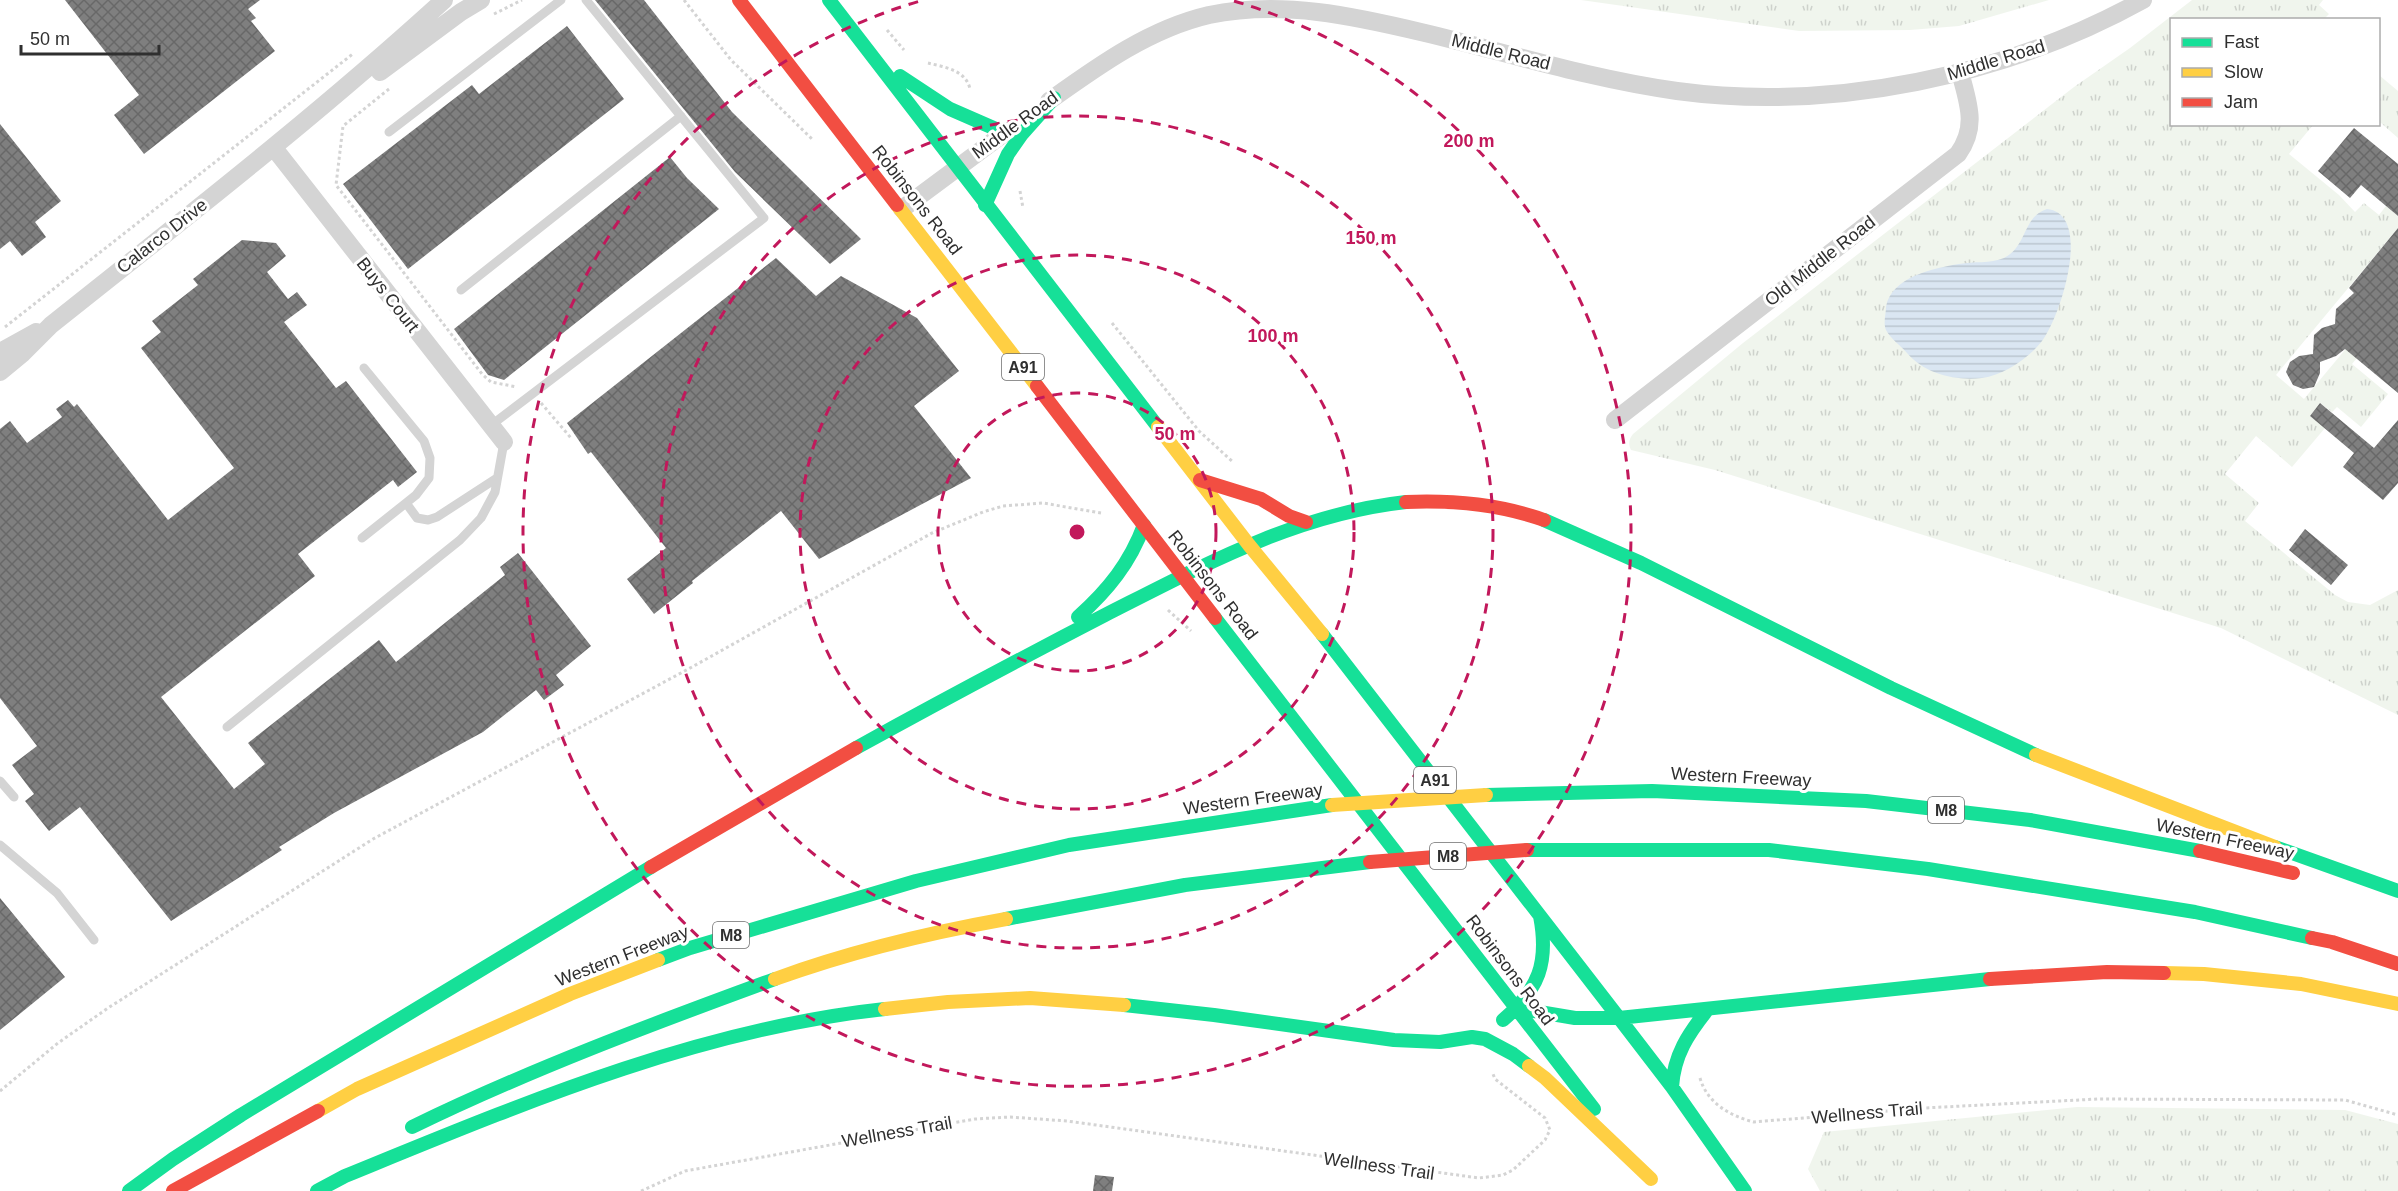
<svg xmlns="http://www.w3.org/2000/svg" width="2398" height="1191" font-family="Arial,sans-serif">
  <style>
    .grass { fill: url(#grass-tufts) }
    .water { fill: url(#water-rules) }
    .building { fill: url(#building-cross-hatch) }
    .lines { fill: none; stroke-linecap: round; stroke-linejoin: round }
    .path { stroke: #d4d4d4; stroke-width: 3; stroke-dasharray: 3 3; stroke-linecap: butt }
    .lane { stroke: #d4d4d4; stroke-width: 9 }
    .street { stroke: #d4d4d4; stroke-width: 18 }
    .fast { stroke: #16e098; stroke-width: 14 }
    .slow { stroke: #ffcf43; stroke-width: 14 }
    .jam { stroke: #f24e42; stroke-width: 14 }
    .slow-bridge { stroke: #ffcf43; stroke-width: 14 }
    .jam-bridge { stroke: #f24e42; stroke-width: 14 }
    .ring { fill: none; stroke: #c2185b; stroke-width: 3; stroke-dasharray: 10 8 }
    .labels { text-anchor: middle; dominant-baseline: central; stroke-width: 6; stroke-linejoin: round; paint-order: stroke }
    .shield { fill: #fff; stroke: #6d6d6d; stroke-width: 1.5 }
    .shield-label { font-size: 16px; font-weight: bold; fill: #2f2f2f }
    .street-label { font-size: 18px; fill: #2f2f2f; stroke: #fff }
    .centre { fill: #c2185b; stroke: #fff; stroke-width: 3 }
    .ring-label { font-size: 18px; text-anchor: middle; font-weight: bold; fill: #c2185b; stroke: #fff; stroke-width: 6; stroke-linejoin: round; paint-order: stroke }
  </style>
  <defs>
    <pattern id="grass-tufts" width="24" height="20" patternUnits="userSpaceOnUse" patternTransform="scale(1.5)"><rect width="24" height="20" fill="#f0f5ed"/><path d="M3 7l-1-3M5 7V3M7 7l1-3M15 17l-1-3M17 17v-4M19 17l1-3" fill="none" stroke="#ced2cc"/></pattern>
    <pattern id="water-rules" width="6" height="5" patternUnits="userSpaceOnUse" patternTransform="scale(1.5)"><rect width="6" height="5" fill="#dae6f2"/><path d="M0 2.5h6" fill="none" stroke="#bbc6d0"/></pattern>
    <pattern id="building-cross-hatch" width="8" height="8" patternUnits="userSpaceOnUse" patternTransform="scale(1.5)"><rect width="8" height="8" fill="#7f7f7f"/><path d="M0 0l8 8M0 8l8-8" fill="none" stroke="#686868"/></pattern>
  </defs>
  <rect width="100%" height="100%" fill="#fff"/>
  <path class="grass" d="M1581,0H2049L1959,26L1910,30L1799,31Z
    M2192,0H2323L2319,5L2329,14L2324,19L2172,20V124L2313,125L2289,154L2339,195L2355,212L2364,203L2379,215L2386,206L2398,216V228L2276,375L2304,399L2389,297L2366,347L2352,364L2388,394L2361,427L2337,407L2332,412L2320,403L2310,416L2325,428L2292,467L2256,436L2225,474L2259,503L2245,521L2335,595L2348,602L2370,605L2398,590V715L2221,628L1715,470L1631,450C1628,444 1629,439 1633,434L1743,343L2074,87L2130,48Z
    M2379,75L2398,91V138L2381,123L2378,125Z
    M2077,1107L2345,1110L2398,1124V1191H1820L1808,1169L1824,1132Z"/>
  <path class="water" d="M2047,209C2094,214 2060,318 2042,341C2029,358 2004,375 1982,378C1955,381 1925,374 1907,353C1901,346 1890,338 1886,330C1883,323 1886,314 1886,307C1891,277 1934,268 1959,264C1974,261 1990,264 2004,258C2028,246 2022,217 2047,209Z"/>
  <path class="building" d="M65,0H260L248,9L256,18L251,21L275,51L144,154L114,115L139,95Z
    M595,0H644L732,112L861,239L830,264L735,172Z
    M567,26L624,99L408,269L343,184L472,85L479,94Z
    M0,124L61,201L35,222L46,237L22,256L10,241L0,249Z
    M2354,128L2398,164V216L2361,185L2350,198L2318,171Z
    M670,157L687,178L719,209L504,380L488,375L454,329Z
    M2398,228V393L2345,349L2336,356L2320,362V373L2314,387L2303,389L2293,385L2286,372L2290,362L2299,356L2313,354L2314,335L2322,328L2335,324L2336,309L2354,293L2349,288Z
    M242,240L276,243L286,256L267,272L288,299L297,292L307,305L284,322L336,388L346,381L417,472L398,487L393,480L298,554L315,576L161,697L234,789L265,764L248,743L379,640L396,662L505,575L500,567L518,553L591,646L556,675L564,685L544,700L536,690L483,732L334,813L279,847L282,850L171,921L80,807L49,831L25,801L34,794L12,765L37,746L0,698V429L10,421L27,443L62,417L56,409L68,400L74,407L77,404L168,520L234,468L141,348L161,332L152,321L198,285L193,279Z
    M776,258L816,296L841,276L917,318L959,371L914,406L971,478L819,559L781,511L692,581L693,583L654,614L627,579L666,548L591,452L588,454L567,423Z
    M2320,403L2374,448L2398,420V483L2383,500L2343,467L2354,453L2310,416Z
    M2305,529L2348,565L2331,585L2289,550Z
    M0,898L65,977L0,1030Z
    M1095,1175L1114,1177L1112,1191H1093Z"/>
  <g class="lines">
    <path class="path" d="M684,0L731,60L812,139
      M494,14L522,0
      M887,30L904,50
      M928,63C944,67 966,70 970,89
      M389,89L343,126L336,185L482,374L491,382L517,387
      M1020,191L1023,208
      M1112,323L1199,431L1233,462
      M5,327L354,53
      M541,403L571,438
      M1168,610L1191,631
      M1700,1078C1707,1103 1730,1116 1754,1122L1924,1108L2098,1099L2345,1100L2398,1115
      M0,1091L58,1043L108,1008L373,839L692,667L932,533L983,512L1003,506L1043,503L1101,513
      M641,1191L685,1171L975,1119L1010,1117L1067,1121L1479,1178L1503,1175L1513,1170L1545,1140L1550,1130L1545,1118L1495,1079L1493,1074"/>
    <path class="lane" d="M389,132L561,0
      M461,290L681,116
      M364,368L424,441L430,458L429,478L416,495L406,503
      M490,426L764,218L586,0
      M362,538L406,503L417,518L428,520L437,517L497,478
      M227,727L460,540L481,518L495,492L504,442
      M0,781L14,797
      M0,845L57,893L94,940"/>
    <path class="street" d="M380,72L461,12L481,0
      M1049,101C1098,66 1149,29 1209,15C1282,0 1354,16 1425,33C1508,53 1591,79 1677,91C1833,112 2006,76 2143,0
      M274,148L504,442
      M902,209L1007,131
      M0,352L36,332
      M0,372L23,353L51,325C184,219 318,115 444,0
      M1615,420L1958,154C1978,126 1968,103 1960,72"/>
    <path class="fast" d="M829,0L1158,427
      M900,76L950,109L1005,133
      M985,205L1008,154L1022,134L1054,98
      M1544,520L1641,563L1891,688L2036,755
      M1078,617C1108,590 1130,563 1144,525
      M1215,618L1516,1008
      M1322,634L1619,1018
      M856,748C939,702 1022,658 1105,615C1202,566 1296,514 1406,502
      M1486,795L1652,791L1866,801L2030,820L2200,851
      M2275,847L2398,891
      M1527,850H1769L1928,869L2195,912L2312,938
      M1006,919L1185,885L1370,862
      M658,960L690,948L916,881L1069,845L1332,805
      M1124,1005L1214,1015L1394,1040L1440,1042L1472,1037L1485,1039L1513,1054L1529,1066
      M1516,1008L1594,1109
      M1516,1008L1575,1018H1619L1990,979
      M1619,1018L1672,1087L1745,1191
      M1503,1020C1539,989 1549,963 1540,916
      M1672,1087C1674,1055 1688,1034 1708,1009
      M412,1127C529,1070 652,1024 775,979
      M129,1191L173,1159L241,1115L651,867
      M317,1191L345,1176C519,1105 697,1029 885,1009"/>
    <path class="slow" d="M897,205L1037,386
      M1158,427L1249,545L1322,634
      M2036,755L2275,847
      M2164,973L2204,974L2301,984L2398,1004
      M775,979C849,952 928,933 1006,919
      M885,1009L948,1002L1030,998L1124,1005
      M1529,1066L1545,1078L1651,1179
      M318,1111L357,1089L570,994L658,960"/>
    <path class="jam" d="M739,0L897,205
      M1037,386L1215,618
      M1200,480L1261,499L1289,516L1306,522
      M1406,502C1453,500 1499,504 1544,520
      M2200,851L2293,873
      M651,867L856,748
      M2312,938L2332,942L2398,964
      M1990,979L2107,972L2164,973
      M173,1191L318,1111"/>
    <path class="slow-bridge" d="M1332,805L1486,795"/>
    <path class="jam-bridge" d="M1370,862L1527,850"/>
  </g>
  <g class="ring">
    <circle cx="1077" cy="532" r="139"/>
    <circle cx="1077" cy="532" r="277"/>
    <circle cx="1077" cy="532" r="416"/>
    <path d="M1234 1A554 554 0 1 1 920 1"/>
  </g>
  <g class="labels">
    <g class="shield">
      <rect x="1002" y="354" width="42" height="26" rx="4.5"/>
      <rect x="1414" y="767" width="42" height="26" rx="4.5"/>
      <rect x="1928" y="797" width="36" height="26" rx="4.5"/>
      <rect x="1430" y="843" width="36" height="26" rx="4.5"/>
      <rect x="713" y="922" width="36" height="26" rx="4.5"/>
    </g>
    <g class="shield-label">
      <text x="1023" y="367">A91</text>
      <text x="1435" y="780">A91</text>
      <text x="1946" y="810">M8</text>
      <text x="1448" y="856">M8</text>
      <text x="731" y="935">M8</text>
    </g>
    <g class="street-label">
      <text transform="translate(1501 52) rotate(14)">Middle Road</text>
      <text transform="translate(1996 60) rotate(-17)">Middle Road</text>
      <text transform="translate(1015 125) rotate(-36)">Middle Road</text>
      <text transform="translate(917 200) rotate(52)">Robinsons Road</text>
      <text transform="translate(162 236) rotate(-38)">Calarco Drive</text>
      <text transform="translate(1820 261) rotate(-38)">Old Middle Road</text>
      <text transform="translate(388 295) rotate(52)">Buys Court</text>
      <text transform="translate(1213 585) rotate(52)">Robinsons Road</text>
      <text transform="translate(1741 777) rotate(3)">Western Freeway</text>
      <text transform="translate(1253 799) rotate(-8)">Western Freeway</text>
      <text transform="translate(2225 839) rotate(12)">Western Freeway</text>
      <text transform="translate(622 956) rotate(-21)">Western Freeway</text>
      <text transform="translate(1510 970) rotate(53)">Robinsons Road</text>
      <text transform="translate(1867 1113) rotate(-5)">Wellness Trail</text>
      <text transform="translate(897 1132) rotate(-10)">Wellness Trail</text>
      <text transform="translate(1379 1166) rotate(8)">Wellness Trail</text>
    </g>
  </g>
  <circle cx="1077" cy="532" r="9" class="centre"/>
  <g class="ring-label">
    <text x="1469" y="147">200 m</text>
    <text x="1371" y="244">150 m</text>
    <text x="1273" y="342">100 m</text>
    <text x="1175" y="440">50 m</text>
  </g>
  <rect x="2170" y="18" width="210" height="108" fill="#ffffff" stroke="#acacac" stroke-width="1.5"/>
  <rect x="2182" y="38" width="30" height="9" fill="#16e098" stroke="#acacac" stroke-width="1.5"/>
  <text x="2224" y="48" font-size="18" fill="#2f2f2f">Fast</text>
  <rect x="2182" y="68" width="30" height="9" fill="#ffcf43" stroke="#acacac" stroke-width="1.5"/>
  <text x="2224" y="78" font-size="18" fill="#2f2f2f">Slow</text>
  <rect x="2182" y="98" width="30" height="9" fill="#f24e42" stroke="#acacac" stroke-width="1.5"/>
  <text x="2224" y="108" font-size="18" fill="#2f2f2f">Jam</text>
  <path d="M21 45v9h138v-9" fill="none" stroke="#2f2f2f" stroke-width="3"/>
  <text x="30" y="45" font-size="18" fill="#2f2f2f" stroke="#ffffff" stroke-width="4.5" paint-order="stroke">50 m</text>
</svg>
